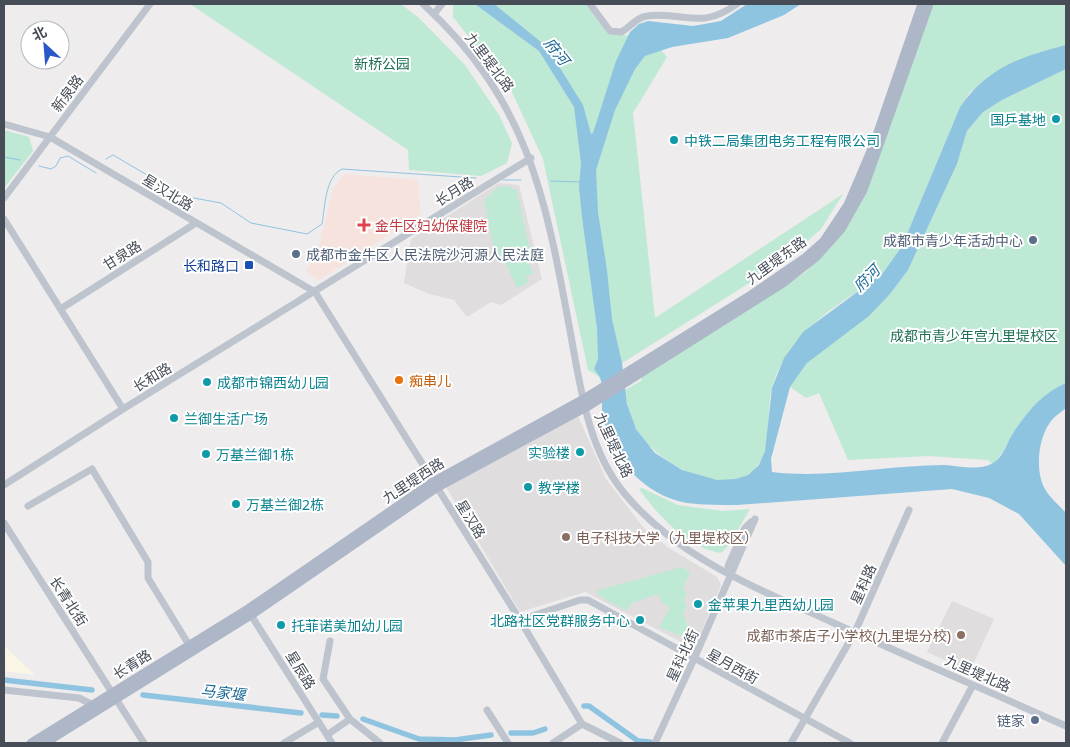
<svg xmlns="http://www.w3.org/2000/svg" width="1070" height="747" font-family="'Noto Sans','Noto Sans SC',sans-serif">
  <style>
    .commercial { fill: #f9f6e5 }
    .education { fill: #dfdddd }
    .medical { fill: #f7e3dd }
    .green { fill: #bde9d5 }
    .water { fill: #8fc4e1 }
    .lines { fill: none; stroke-linecap: round; stroke-linejoin: round }
    .stream { stroke: #8fc4e1; stroke-width: 1 }
    .canal { stroke: #8fc4e1; stroke-width: 5.5 }
    .minor { stroke: #bec4cd; stroke-width: 7 }
    .major { stroke: #aeb7c8; stroke-width: 9 }
    .culture-dot { fill: #0f9aa8; stroke: #fff; stroke-width: 2 }
    .health-dot { fill: #e0444e; stroke: #fff; stroke-width: 2 }
    .service-dot { fill: #5c6f8a; stroke: #fff; stroke-width: 2 }
    .transit-dot { fill: #1a4fb4; stroke: #fff; stroke-width: 2 }
    .food-dot { fill: #e8710a; stroke: #fff; stroke-width: 2 }
    .education-dot { fill: #8d6e63; stroke: #fff; stroke-width: 2 }
    .labels { text-anchor: middle; dominant-baseline: central; stroke-width: 4; stroke-linejoin: round; paint-order: stroke }
    .street-label { font-size: 14px; fill: #464d57; stroke: #fff }
    .park-label { font-size: 14px; fill: #1f7054; stroke: #fff }
    .culture-label { font-size: 14px; fill: #0d838f; stroke: #fff; text-anchor: start }
    .health-label { font-size: 14px; fill: #be3a42; stroke: #fff; text-anchor: start }
    .service-label { font-size: 14px; fill: #4e5e75; stroke: #fff; text-anchor: end }
    .transit-label { font-size: 14px; fill: #164399; stroke: #fff; text-anchor: end }
    .food-label { font-size: 14px; fill: #c56008; stroke: #fff; text-anchor: start }
    .education-label { font-size: 14px; fill: #785e54; stroke: #fff; text-anchor: start }
    .water-label { font-size: 15px; font-style: italic; fill: #1a6996; stroke: #fff }
  </style>
  <rect width="100%" height="100%" fill="#eeecec"/>
  <path class="commercial" d="M4,646L35,675L4,671Z"/>
  <path class="education" d="M499,183L519,185L542,279L501,305L491,302L467,317L454,300L429,294L404,283L411,239Z
    M578,416L606,479L643,527L669,548L717,577L721,585L698,640L687,645L585,592L520,612L445,485Z
    M952,601L994,619L970,671L927,652Z"/>
  <path class="medical" d="M345,174L418,180L421,214L319,280L306,271L319,246L333,188Z"/>
  <path class="green" d="M190,4H401L420,19L465,65L499,115L512,143L507,163L481,176L409,170L408,150Z
    M453,4H586L607,33L651,38L667,57L633,113L655,318L843,194L821,229L786,260L600,377L588,370L543,159L512,92L453,17Z
    M932,4H1066V45L1037,53L970,92L960,107L902,246L883,273C838,307 788,329 772,388C766,409 772,449 758,465C727,505 656,462 637,430C630,418 627,404 625,390L641,381L642,375L806,272L848,225L867,191Z
    M1066,69V383C1042,393 1024,415 1012,436C1005,447 1002,456 992,464L988,460L928,456L848,460L819,393L806,398L790,387L807,363L890,294L908,270L957,164L967,131L983,112L1002,100Z
    M4,130L29,137L33,151L4,188Z
    M508,186L517,191L531,255L526,257L533,273L526,276L529,282L517,288L505,262L494,248L484,201L496,188Z
    M642,488L678,505L722,511L750,509L729,545L721,553C686,547 659,516 639,489Z
    M682,567L690,573L683,588L687,593L683,601L687,605L683,614L689,630L685,637L659,627L670,608L661,601L658,594L632,603L626,611L600,596L596,591Z"/>
  <path class="water" d="M475,4H494L547,47L583,105L591,134L593,133L616,61L630,32L639,24L648,21L693,26L721,21L747,4H801L784,15L728,38L672,47L645,56L635,69L615,110L596,170L598,212L607,270L612,319L622,363L627,404L636,429L655,453L682,470L717,480L736,479L748,475L759,465L765,451L772,388L784,358L803,332L883,273L902,246L960,107C987,68 1022,56 1066,45V69L1002,100L983,112L967,131L957,164L908,270L890,294L869,316L807,363L790,387L771,459L772,472C830,479 887,465 944,465C959,466 980,471 993,463C1003,457 1006,445 1012,435C1025,414 1043,392 1066,383V408C1060,413 1053,417 1049,424C1038,440 1035,472 1045,489C1050,498 1059,505 1066,513V566L1019,514L989,498L952,489L737,505C721,505 704,505 687,503C643,495 613,459 603,417C600,405 605,390 600,378C599,375 596,372 594,369L598,359L597,328L582,217L579,187L581,163L574,107L539,51Z"/>
  <g class="lines">
    <path class="stream" d="M4,157L20,160
      M106,159L113,155L183,196L221,203L251,223L307,234L322,224C325,207 325,177 342,169L476,178
      M39,166L51,169L56,166L60,158L68,156L96,173
      M503,180H521
      M551,181L580,182"/>
    <path class="canal" d="M4,680L92,690
      M143,695L301,713
      M584,706H589L638,741L650,742
      M322,715L337,716
      M363,719L419,739L455,740L491,735
      M511,733H533L545,729"/>
    <path class="minor" d="M423,4C530,102 546,200 571,336C581,390 588,449 624,493C681,561 758,588 836,624C913,659 990,692 1066,726
      M590,4L610,31L621,32C630,28 636,17 647,16C685,11 699,31 737,4
      M434,14L442,4
      M4,124L50,137L315,292L520,620L582,724L620,743
      M4,198L150,4
      M4,219L123,409
      M62,308L196,223
      M4,485L123,409L531,158
      M28,506L92,469L148,562V578L189,645
      M4,523L144,743
      M731,575L728,566L745,528L751,522
      M249,612L332,743
      M520,620L580,600H588L850,743
      M330,641L323,679L350,719L380,743
      M4,690L79,698L93,705
      M487,710L508,743
      M327,735L350,719
      M284,743L319,722
      M553,743L582,724
      M655,743L694,659L755,519
      M791,743L855,632L909,510
      M942,743L973,685"/>
    <path class="major" d="M31,743L248,609L433,482L582,400L751,295L805,258L824,241L848,205L874,144L922,4
      M45,743L251,615L436,488L590,405L783,283L816,257L841,229L863,190L929,4"/>
  </g>
  <g class="culture-dot">
    <circle cx="1056" cy="119" r="5"/>
    <circle cx="674" cy="140" r="5"/>
    <circle cx="207" cy="382" r="5"/>
    <circle cx="174" cy="418" r="5"/>
    <circle cx="580" cy="452" r="5"/>
    <circle cx="206" cy="454" r="5"/>
    <circle cx="528" cy="487" r="5"/>
    <circle cx="236" cy="504" r="5"/>
    <circle cx="698" cy="604" r="5"/>
    <circle cx="640" cy="620" r="5"/>
    <circle cx="281" cy="625" r="5"/>
  </g>
  <path class="health-dot" d="M361.5 217.5h5v5h5v5h-5v5h-5v-5h-5v-5h5z"/>
  <g class="service-dot">
    <circle cx="1033" cy="240" r="5"/>
    <circle cx="296" cy="254" r="5"/>
    <circle cx="1035" cy="720" r="5"/>
  </g>
  <rect class="transit-dot" x="244" y="260" width="10" height="10" rx="2.5"/>
  <circle class="food-dot" cx="399" cy="380" r="5"/>
  <g class="education-dot">
    <circle cx="566" cy="537" r="5"/>
    <circle cx="961" cy="635" r="5"/>
  </g>
  <g class="labels">
    <g class="street-label">
      <text transform="translate(490 62) rotate(53)">九里堤北路</text>
      <text transform="translate(67 93) rotate(-53)">新泉路</text>
      <text transform="translate(454 191) rotate(-32)">长月路</text>
      <text transform="translate(168 192) rotate(31)">星汉北路</text>
      <text transform="translate(122 255) rotate(-32)">甘泉路</text>
      <text transform="translate(776 260) rotate(-36)">九里堤东路</text>
      <text transform="translate(152 377) rotate(-31)">长和路</text>
      <text transform="translate(614 445) rotate(65)">九里堤北路</text>
      <text transform="translate(413 480) rotate(-33)">九里堤西路</text>
      <text transform="translate(471 519) rotate(58)">星汉路</text>
      <text transform="translate(863 584) rotate(-66)">星科路</text>
      <text transform="translate(69 601) rotate(57)">长青北街</text>
      <text transform="translate(682 655) rotate(-65)">星科北街</text>
      <text transform="translate(132 664) rotate(-32)">长青路</text>
      <text transform="translate(733 666) rotate(29)">星月西街</text>
      <text transform="translate(301 670) rotate(58)">星辰路</text>
      <text transform="translate(978 673) rotate(24)">九里堤北路</text>
    </g>
    <g class="park-label">
      <text x="382" y="63">新桥公园</text>
      <text x="974" y="335">成都市青少年宫九里堤校区</text>
    </g>
    <g class="culture-label">
      <text x="1046" y="119" text-anchor="end">国乒基地</text>
      <text x="684" y="140">中铁二局集团电务工程有限公司</text>
      <text x="217" y="382">成都市锦西幼儿园</text>
      <text x="184" y="418">兰御生活广场</text>
      <text x="570" y="452" text-anchor="end">实验楼</text>
      <text x="216" y="454">万基兰御1栋</text>
      <text x="538" y="487">教学楼</text>
      <text x="246" y="504">万基兰御2栋</text>
      <text x="708" y="604">金苹果九里西幼儿园</text>
      <text x="630" y="620" text-anchor="end">北路社区党群服务中心</text>
      <text x="291" y="625">托菲诺美加幼儿园</text>
    </g>
    <g class="health-label">
      <text x="375" y="225">金牛区妇幼保健院</text>
    </g>
    <g class="service-label">
      <text x="1023" y="240">成都市青少年活动中心</text>
      <text x="306" y="254" text-anchor="start">成都市金牛区人民法院沙河源人民法庭</text>
      <text x="1025" y="720">链家</text>
    </g>
    <g class="transit-label">
      <text x="239" y="265">长和路口</text>
    </g>
    <g class="food-label">
      <text x="409" y="380">痴串儿</text>
    </g>
    <g class="education-label">
      <text x="576" y="537">电子科技大学（九里堤校区）</text>
      <text x="951" y="635" text-anchor="end">成都市茶店子小学校(九里堤分校)</text>
    </g>
    <g class="water-label">
      <text transform="translate(557 51) rotate(51)">府河</text>
      <text transform="translate(866 278) rotate(-45)">府河</text>
      <text transform="translate(223 692) rotate(6)">马家堰</text>
    </g>
  </g>
  <rect width="1070" height="747" fill="none" stroke="#464d57" stroke-width="10"/>
  <g transform="translate(45 45) rotate(334)"><circle r="24" fill="#ffffff" stroke="#b5b8bc"/>
  <path d="M0-4L9 19L0 12L-9 19Z" fill="#2b58c9"/>
  <text y="-8" font-size="14" font-weight="bold" text-anchor="middle" fill="#464d57">北</text>
  </g>
</svg>
